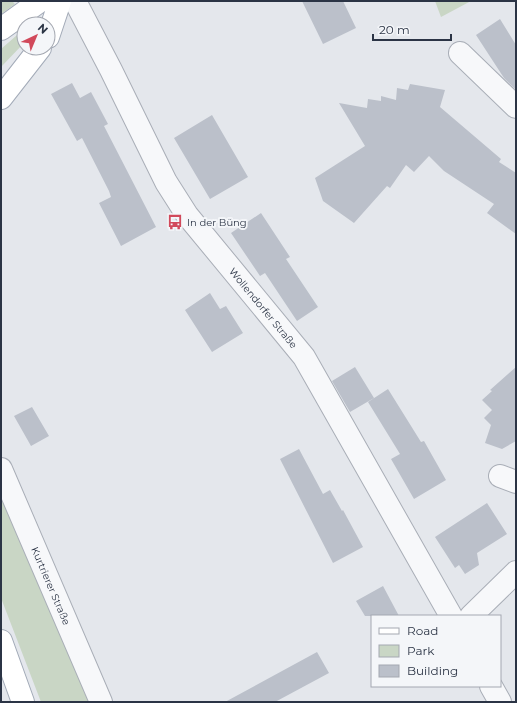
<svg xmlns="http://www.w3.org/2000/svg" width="517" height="703" font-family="Montserrat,sans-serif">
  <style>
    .green { fill: #c9d6c5 }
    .building { fill: #bbc0ca }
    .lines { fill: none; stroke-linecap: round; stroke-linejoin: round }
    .minor-casing { stroke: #a9aeb7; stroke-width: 24 }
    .major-casing { stroke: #a3abb8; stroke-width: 24 }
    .minor { stroke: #f7f8fa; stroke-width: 22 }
    .major { stroke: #fff; stroke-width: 22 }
    .labels { text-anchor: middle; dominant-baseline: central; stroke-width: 4; stroke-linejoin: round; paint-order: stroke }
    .poi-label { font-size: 10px; fill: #2b3445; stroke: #f4f6f9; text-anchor: start }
    .street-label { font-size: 10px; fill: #2b3445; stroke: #f4f6f9 }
  </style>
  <rect width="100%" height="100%" fill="#e4e7ec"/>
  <path class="green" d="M1,1H12L15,4L1,14Z
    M435,1H471L441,17Z
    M24,29V43L1,67V49Z
    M1,498L89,702H41L1,598Z"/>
  <path class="building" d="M302,1H343L356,28L323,44Z
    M500,19L516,45V90L504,78L476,35Z
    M72,83L80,98L91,92L108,124L104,126L156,227L121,246L99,203L111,197L109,191L82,138L77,141L51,94Z
    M410,84L445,90L440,107L501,159L499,162L516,173V234L487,213L494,204L444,171L429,156L414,172L406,165L390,188L387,186L354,223L323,201L315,178L365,146L339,103L367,108L368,99L381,101V96L396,100L397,88L408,90Z
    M212,115L248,177L210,199L174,138Z
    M261,213L290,257L286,259L318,307L297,321L265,273L260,276L231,233Z
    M210,293L220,309L226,306L243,333L212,352L185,310Z
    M355,367L374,398L350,412L332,381Z
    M516,367V441L502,449L485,443L491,425L484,418L492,410L482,400L492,391L490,390Z
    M388,389L421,442L424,441L446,480L414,499L391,459L400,454L368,402Z
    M32,407L49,436L31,446L14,416Z
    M299,449L323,494L330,490L342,511L343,510L363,547L333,563L280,459Z
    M487,503L507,534L477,553L479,565L465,574L459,565L455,568L435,537Z
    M383,586L399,616H365L356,601Z
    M317,652L329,673L275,702H225Z"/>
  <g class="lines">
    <defs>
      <g id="minor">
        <path id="s1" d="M75,1L111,70L166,182L187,215L304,357L451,616"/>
        <path d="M460,53L516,107"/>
        <path id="s2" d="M1,469L101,702"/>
        <path d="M500,476L516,482"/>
        <path d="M471,616L516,572"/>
        <path d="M491,686L500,702"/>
      </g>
      <path id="major" d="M1,29L40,1
        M48,37L60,1
        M1,98L40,48
        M1,641L23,702"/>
    </defs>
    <use href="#minor" class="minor-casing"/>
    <use href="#major" class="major-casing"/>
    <use href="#minor" class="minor"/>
    <use href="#major" class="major"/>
  </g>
  <defs>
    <symbol id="bus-bare" viewBox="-9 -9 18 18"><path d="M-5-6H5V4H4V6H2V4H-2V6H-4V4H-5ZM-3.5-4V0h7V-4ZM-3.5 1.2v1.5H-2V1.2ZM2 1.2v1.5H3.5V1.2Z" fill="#d1495b" stroke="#f4f6f9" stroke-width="2.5" paint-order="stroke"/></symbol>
  </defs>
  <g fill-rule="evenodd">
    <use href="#bus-bare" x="164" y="211" width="22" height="22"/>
  </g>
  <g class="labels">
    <g class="poi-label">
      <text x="187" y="222">In der Büng</text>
    </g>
    <g class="street-label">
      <text stroke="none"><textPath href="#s1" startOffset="362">Wollendorfer Straße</textPath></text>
      <text stroke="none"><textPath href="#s2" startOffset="127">Kurtrierer Straße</textPath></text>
    </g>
  </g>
  <rect width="517" height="703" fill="none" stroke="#2b3445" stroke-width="4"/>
  <rect x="371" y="615" width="130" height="72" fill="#f4f6f9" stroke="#a4a8b1"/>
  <rect x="379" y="628" width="20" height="6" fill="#ffffff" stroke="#a4a8b1"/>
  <text x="407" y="635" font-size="12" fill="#2b3445">Road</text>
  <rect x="379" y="645" width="20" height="12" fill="#c9d6c5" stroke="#a4a8b1"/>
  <text x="407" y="655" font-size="12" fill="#2b3445">Park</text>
  <rect x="379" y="665" width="20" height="12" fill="#bbc0ca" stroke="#a4a8b1"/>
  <text x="407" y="675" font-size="12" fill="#2b3445">Building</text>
  <g transform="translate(36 36) rotate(44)"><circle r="19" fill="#f4f6f9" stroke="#a4a8b1"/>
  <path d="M0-3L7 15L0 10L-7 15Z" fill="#d1495b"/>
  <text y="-6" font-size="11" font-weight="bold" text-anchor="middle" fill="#2b3445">N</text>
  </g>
  <path d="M373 34v6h78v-6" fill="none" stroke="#2b3445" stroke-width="2"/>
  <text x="379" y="34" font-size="12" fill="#2b3445" stroke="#f4f6f9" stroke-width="3" paint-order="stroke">20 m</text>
</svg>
